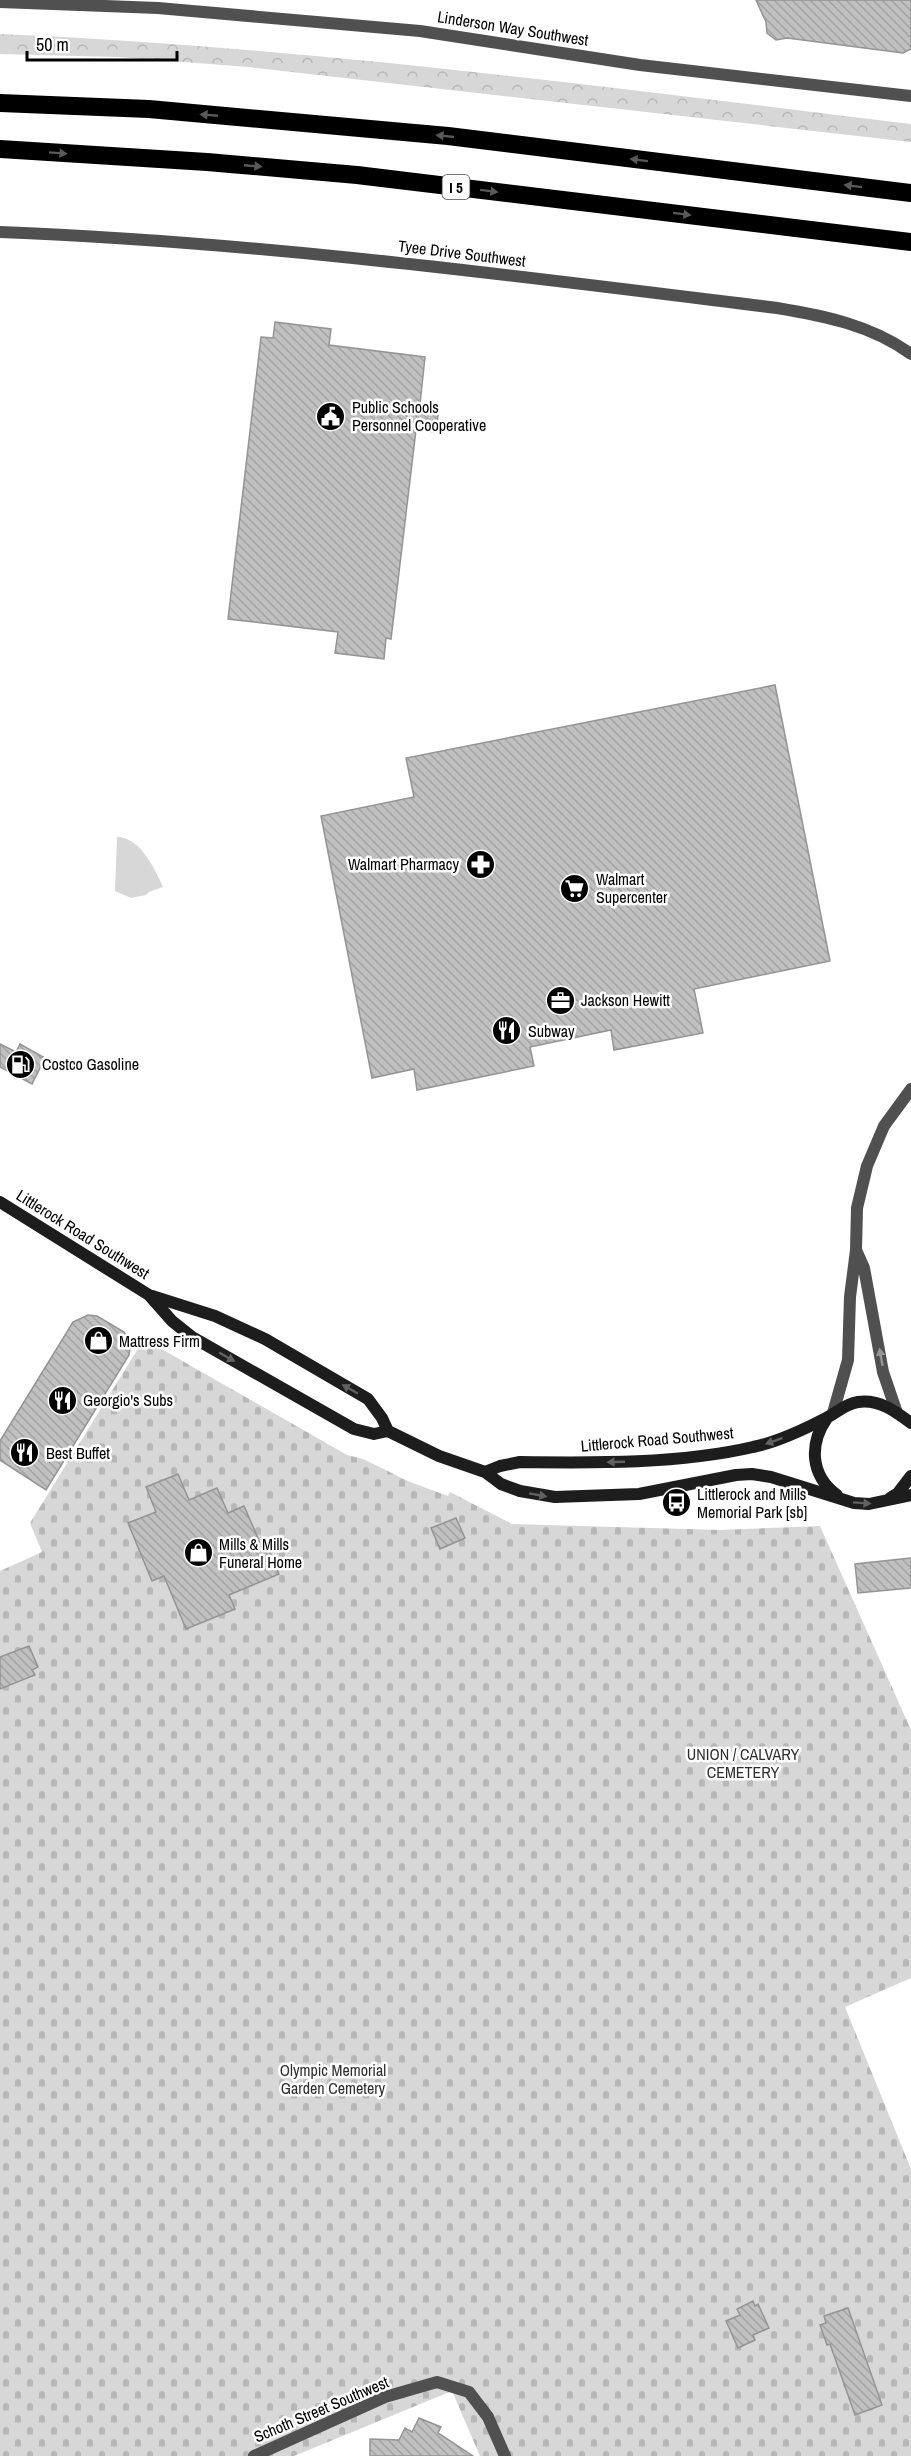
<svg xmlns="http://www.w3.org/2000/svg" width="911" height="2456" font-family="'Archivo Narrow',sans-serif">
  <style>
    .grass { fill: #d7d7d7 }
    .forest { fill: url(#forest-crowns) }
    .cemetery { fill: url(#cemetery-stones) }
    .building { fill: url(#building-back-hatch); stroke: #949494; stroke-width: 1.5 }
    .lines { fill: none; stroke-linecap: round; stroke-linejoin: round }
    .minor { stroke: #505050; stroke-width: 12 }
    .tertiary { stroke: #505050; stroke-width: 12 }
    .secondary { stroke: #1d1d1d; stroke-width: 12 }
    .motorway { stroke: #000; stroke-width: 18 }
    .oneway { fill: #595959 }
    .oneway2 { fill: #616161 }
    .oneway3 { fill: #969696 }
    .labels { text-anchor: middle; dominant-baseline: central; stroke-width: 5; stroke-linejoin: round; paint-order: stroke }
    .shield { fill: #fff; stroke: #4c4c4c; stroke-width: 1.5 }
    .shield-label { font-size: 15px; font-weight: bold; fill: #000 }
    .street-label { font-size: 16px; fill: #000; stroke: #fff }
    .poi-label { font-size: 16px; fill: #000; stroke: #fff; text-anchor: start }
    .park-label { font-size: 16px; fill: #2e2e2e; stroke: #fff }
  </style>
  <defs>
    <pattern id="forest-crowns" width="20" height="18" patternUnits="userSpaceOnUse" patternTransform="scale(1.5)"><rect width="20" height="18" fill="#d7d7d7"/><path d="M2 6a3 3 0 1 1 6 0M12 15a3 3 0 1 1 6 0" fill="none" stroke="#b7b7b7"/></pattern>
    <pattern id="cemetery-stones" width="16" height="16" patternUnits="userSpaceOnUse" patternTransform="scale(1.5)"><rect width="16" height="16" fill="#d7d7d7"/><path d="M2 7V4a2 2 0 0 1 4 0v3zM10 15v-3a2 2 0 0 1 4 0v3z" fill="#b7b7b7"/></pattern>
    <pattern id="building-back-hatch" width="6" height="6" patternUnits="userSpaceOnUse" patternTransform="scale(1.5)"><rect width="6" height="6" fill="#c0c0c0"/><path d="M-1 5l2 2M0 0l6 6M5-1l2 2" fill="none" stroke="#a3a3a3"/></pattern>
  </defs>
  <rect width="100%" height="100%" fill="#fff"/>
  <path class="grass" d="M117,837C140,837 155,869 163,887L149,892L146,895L131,898L115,891Z"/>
  <path class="forest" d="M0,34C305,47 608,87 911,124V142L248,67L118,57L0,54Z"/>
  <path class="cemetery" d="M144,1339L347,1455L363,1459L410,1482L448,1496L450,1492L512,1524L721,1530L820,1526L911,1730V1978L845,2007L911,2169V2456H480L452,2391L294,2456H0V1571L42,1552L30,1523Z"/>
  <path class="building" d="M756,0H911V49L903,53L787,38L776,40L767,33L766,22Z
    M275,322L331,329L329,345L425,357L420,404L439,407L436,432L416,430L391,639L386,638L384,659L335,653L338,632L228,619L261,337L273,338Z
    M775,685L830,961L694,989L703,1033L614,1050L611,1030L530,1047L534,1066L417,1090L414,1069L372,1078L321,816L414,797L406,758Z
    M0,1044L16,1052L20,1044L45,1058L32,1084L0,1067Z
    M88,1315L97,1316L124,1332L129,1339L130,1349L129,1355L46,1490L0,1460V1441L73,1322Z
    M178,1474L189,1500L217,1488L228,1513L244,1506L264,1552L269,1550L279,1574L229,1595L235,1609L186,1629L164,1576L152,1581L128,1523L156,1512L146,1487Z
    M456,1518L465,1538L440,1549L431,1528Z
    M911,1558V1588L858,1593L855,1564Z
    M29,1646L38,1667L32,1670L35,1675L0,1689V1657Z
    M753,2301L755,2306L758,2304L769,2328L753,2335L755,2340L738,2348L726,2321L740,2315L737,2309Z
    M848,2308L882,2405L855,2415L830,2344L827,2345L820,2325L826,2323L824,2316Z
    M419,2418L441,2427L438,2433L473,2456H370V2439L399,2440L405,2428L412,2432Z"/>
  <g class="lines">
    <path class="minor" d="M856,1250L864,1268L883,1372L897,1413
      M833,1413L848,1360L850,1297L856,1250L857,1208L867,1166L884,1126L911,1089
      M254,2456L385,2397L437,2382L469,2392L488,2417L505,2456"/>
    <path class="tertiary" d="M0,2L158,8L420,31L640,65L911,96
      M0,232C260,242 518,276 777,308C825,316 871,325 911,354"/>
    <path class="secondary" d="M0,1202L149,1295L215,1316L265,1339L368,1399L382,1418L388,1431
      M149,1295L172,1321L192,1337L354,1429L374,1434L388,1431L439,1456L485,1472L501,1484L520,1491L555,1497L639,1494L736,1475L752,1474L771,1477L854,1503L869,1504L911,1495
      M827,1418C809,1444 810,1475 837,1495
      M485,1472L500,1466L520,1462C595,1463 680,1464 753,1447C778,1442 803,1430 826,1418C837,1413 844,1404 858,1402C879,1399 895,1411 911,1423
      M890,1498L898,1493L911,1476"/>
    <path class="motorway" d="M0,103L149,109L448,136L911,193
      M0,149L207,162L357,175L911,242"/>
  </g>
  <defs><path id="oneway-solid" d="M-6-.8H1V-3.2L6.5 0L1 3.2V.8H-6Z" transform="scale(1.5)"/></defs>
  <g class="oneway">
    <use href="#oneway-solid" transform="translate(209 115) rotate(-175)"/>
    <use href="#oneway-solid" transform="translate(445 136) rotate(-174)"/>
    <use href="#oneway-solid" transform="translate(58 153) rotate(4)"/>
    <use href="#oneway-solid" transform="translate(639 160) rotate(-173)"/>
    <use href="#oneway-solid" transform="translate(253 166) rotate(5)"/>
    <use href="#oneway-solid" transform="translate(853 186) rotate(-173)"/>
    <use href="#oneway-solid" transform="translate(489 191) rotate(7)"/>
    <use href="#oneway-solid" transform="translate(682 214) rotate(7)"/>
  </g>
  <g class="oneway2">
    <use href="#oneway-solid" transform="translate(227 1357) rotate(29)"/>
    <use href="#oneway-solid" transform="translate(350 1389) rotate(-150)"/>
    <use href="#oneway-solid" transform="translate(774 1441) rotate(160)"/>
    <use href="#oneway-solid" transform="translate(616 1462) rotate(178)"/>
    <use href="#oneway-solid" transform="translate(538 1495) rotate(10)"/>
    <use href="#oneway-solid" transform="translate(862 1503) rotate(4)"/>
  </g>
  <use class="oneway3" href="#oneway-solid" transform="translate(881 1357) rotate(-100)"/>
  <defs>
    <symbol id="civic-disc" viewBox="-11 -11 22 22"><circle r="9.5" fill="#000" stroke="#fff"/><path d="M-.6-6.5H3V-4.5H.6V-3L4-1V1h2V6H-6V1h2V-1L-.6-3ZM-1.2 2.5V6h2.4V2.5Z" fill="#fff"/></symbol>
    <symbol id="pharmacy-disc" viewBox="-11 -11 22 22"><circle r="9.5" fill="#000" stroke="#fff"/><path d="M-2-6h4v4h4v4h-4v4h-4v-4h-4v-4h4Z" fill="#fff"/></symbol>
    <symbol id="supermarket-disc" viewBox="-11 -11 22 22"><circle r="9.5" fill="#000" stroke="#fff"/><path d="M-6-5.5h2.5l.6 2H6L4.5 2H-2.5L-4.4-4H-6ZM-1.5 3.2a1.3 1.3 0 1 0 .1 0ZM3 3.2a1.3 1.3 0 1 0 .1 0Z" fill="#fff"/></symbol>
    <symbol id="office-disc" viewBox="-11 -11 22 22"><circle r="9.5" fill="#000" stroke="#fff"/><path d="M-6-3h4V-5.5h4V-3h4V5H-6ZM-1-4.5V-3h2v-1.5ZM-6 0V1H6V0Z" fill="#fff"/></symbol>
    <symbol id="restaurant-disc" viewBox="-11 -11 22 22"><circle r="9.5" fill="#000" stroke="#fff"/><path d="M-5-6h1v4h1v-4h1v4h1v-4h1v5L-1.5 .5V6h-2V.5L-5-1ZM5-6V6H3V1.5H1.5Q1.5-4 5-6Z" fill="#fff"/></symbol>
    <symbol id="fuel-disc" viewBox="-11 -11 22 22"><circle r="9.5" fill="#000" stroke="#fff"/><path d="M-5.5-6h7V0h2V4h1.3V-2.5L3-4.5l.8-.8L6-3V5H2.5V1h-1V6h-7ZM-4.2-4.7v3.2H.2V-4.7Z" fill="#fff"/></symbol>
    <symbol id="shop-disc" viewBox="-11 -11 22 22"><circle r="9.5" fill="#000" stroke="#fff"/><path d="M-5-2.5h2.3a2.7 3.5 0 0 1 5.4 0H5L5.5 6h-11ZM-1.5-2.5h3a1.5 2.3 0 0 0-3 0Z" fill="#fff"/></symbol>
    <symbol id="bus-disc" viewBox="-11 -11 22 22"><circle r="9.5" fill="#000" stroke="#fff"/><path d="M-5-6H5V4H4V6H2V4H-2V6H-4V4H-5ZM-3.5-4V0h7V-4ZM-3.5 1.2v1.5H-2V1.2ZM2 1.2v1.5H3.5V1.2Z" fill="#fff"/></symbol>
  </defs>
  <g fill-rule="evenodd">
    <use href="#civic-disc" x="314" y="400" width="33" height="33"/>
    <use href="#pharmacy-disc" x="464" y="848" width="33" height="33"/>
    <use href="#supermarket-disc" x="558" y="872" width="33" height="33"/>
    <use href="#office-disc" x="544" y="984" width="33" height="33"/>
    <use href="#restaurant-disc" x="490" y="1014" width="33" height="33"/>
    <use href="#fuel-disc" x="4" y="1048" width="33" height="33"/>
    <use href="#shop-disc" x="82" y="1324" width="33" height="33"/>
    <use href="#restaurant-disc" x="46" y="1384" width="33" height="33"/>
    <use href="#restaurant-disc" x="8" y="1436" width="33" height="33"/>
    <use href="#bus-disc" x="660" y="1486" width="33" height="33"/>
    <use href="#shop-disc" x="182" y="1536" width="33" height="33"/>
  </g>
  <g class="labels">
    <rect class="shield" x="442.5" y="175" width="27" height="24" rx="4.5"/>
    <g class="shield-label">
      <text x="456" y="187">I 5</text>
    </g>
    <g class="street-label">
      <text transform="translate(513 28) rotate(9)">Linderson Way Southwest</text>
      <text transform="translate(462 253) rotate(7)">Tyee Drive Southwest</text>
      <text transform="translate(83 1234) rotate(32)">Littlerock Road Southwest</text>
      <text transform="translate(657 1439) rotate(-5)">Littlerock Road Southwest</text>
      <text transform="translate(321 2409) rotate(-23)">Schoth Street Southwest</text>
    </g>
    <g class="poi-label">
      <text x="352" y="407">Public Schools<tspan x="352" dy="18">Personnel Cooperative</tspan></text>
      <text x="459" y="864" text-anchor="end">Walmart Pharmacy</text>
      <text x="596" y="879">Walmart<tspan x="596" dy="18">Supercenter</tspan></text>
      <text x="581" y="1000">Jackson Hewitt</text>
      <text x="528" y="1031">Subway</text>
      <text x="42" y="1064">Costco Gasoline</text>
      <text x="119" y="1341">Mattress Firm</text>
      <text x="83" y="1400">Georgio's Subs</text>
      <text x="46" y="1453">Best Buffet</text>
      <text x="697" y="1494">Littlerock and Mills<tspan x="697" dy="18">Memorial Park [sb]</tspan></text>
      <text x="219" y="1544">Mills &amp; Mills<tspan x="219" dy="18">Funeral Home</tspan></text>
    </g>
    <g class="park-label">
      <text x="743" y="1754">UNION / CALVARY<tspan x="743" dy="18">CEMETERY</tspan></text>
      <text x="333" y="2070">Olympic Memorial<tspan x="333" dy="18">Garden Cemetery</tspan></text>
    </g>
  </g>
  <path d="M27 51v9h150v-9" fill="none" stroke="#000000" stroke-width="3"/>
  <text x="36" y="51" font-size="18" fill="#000000" stroke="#ffffff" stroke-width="4.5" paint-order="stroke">50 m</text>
</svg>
